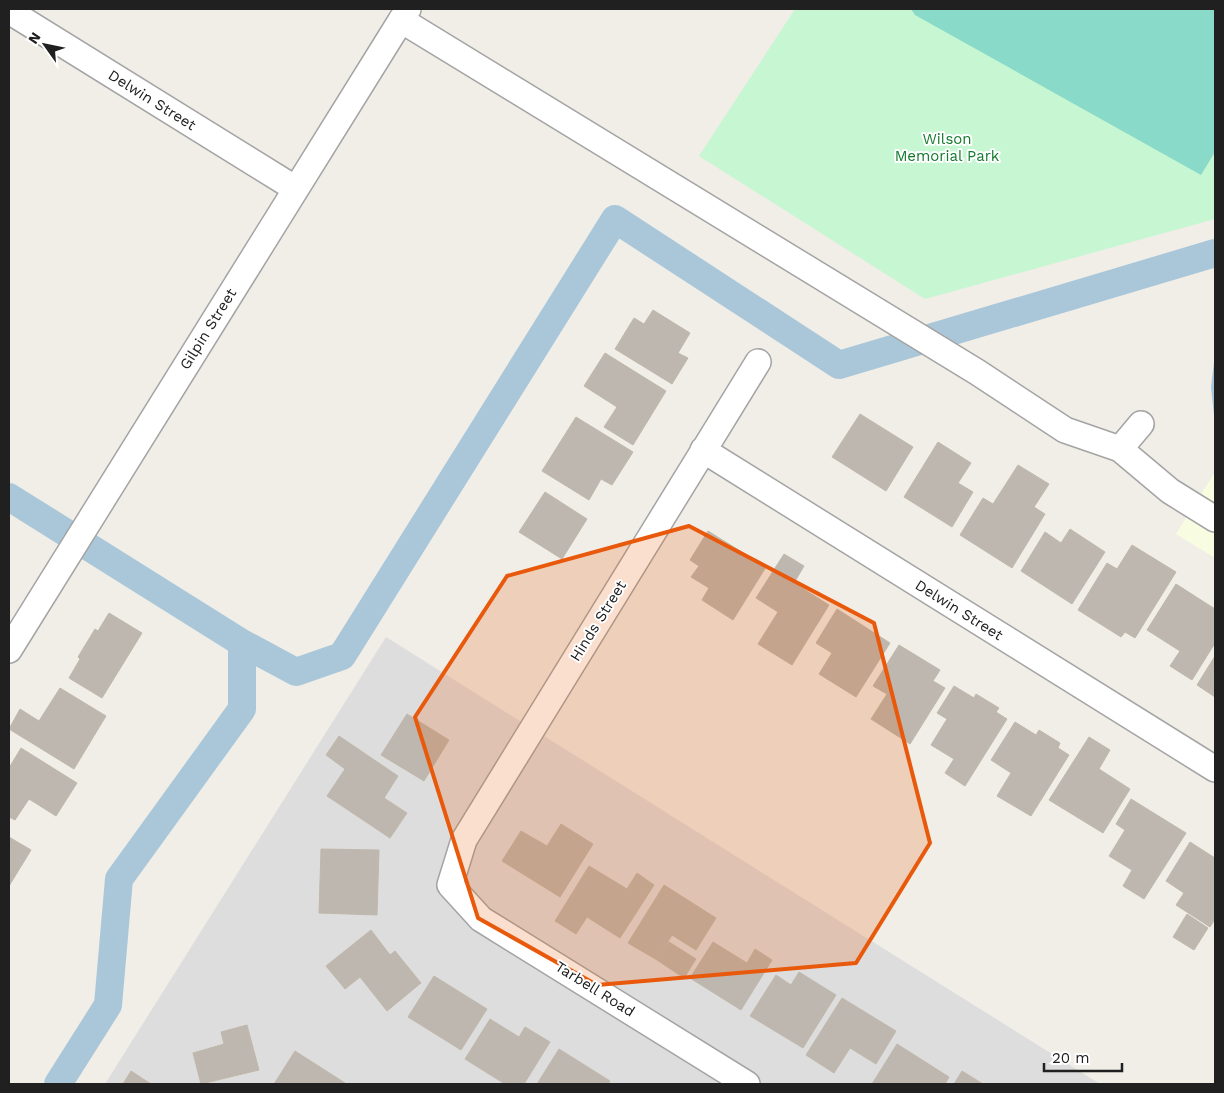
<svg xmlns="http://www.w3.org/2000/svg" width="1224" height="1093" font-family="'Work Sans',sans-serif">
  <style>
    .residential { fill: #dedddd }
    .education { fill: #f8fde2 }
    .park { fill: #c7f6d3 }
    .pitch { fill: #8adac9 }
    .water { fill: #aac7da }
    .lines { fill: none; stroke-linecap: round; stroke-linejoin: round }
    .canal { stroke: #aac7da; stroke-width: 28 }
    .building { fill: #bdb7b0; stroke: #c0b8aa }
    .minor-casing { stroke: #a4a4a4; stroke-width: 28 }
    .minor { stroke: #fff; stroke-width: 25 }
    .marked { fill: #e8590c; fill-opacity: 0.2; stroke: #e8590c; stroke-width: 4; stroke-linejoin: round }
    .labels { text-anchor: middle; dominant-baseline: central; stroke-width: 4; stroke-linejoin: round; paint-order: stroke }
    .street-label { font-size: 15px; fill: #202020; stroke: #fff }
    .park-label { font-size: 15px; fill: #13792d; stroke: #fff }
  </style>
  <rect width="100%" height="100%" fill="#f0eee7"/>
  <path class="residential" d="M386,637L1100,1084H105Z"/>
  <path class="education" d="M1215,472V558L1176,534Z"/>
  <path class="park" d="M795,9H1215V219L925,299L699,156Z"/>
  <path class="pitch" d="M911,9H1215V152L1201,175L915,15Z"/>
  <path class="water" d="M1215,354V425L1211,387Z"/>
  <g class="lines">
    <path class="canal" d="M9,497L242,643V709L119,879L108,1005L58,1084
      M242,643L296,672L342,656L615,219L839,365L1215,253"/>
  </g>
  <path class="building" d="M653,310L690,333L678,353L688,358L672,384L615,349L634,318L644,324Z
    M605,353L666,391L633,445L604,427L617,407L584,386Z
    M860,414L913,447L886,491L832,457Z
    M576,417L633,452L612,485L601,479L589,500L542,471Z
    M938,442L971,463L958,483L973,492L952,527L904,497Z
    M1018,465L1049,484L1034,507L1045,514L1012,568L960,535L983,498L993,504Z
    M545,492L587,519L562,559L519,532Z
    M1070,529L1105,552L1072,604L1021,571L1045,532L1061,543Z
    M708,531L766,567L733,620L702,600L709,588L691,577L699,566L690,560Z
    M1132,545L1176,572L1135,638L1125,632L1121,637L1078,610L1107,563L1117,569Z
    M784,554L804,566L794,583L829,605L792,665L758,644L778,612L756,598Z
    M1176,584L1215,609V643L1192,680L1170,666L1180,651L1147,630Z
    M837,609L890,643L856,697L819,674L832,653L816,643Z
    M109,613L142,633L102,698L69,678L80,659L78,657L95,629L98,631Z
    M899,645L940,670L933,681L945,688L910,744L871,719L887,694L873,686Z
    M1215,656V697L1197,685Z
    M954,686L974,698L976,694L999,708L996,712L1007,719L965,786L945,773L954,759L931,745L947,719L937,713Z
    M60,688L106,716L74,769L9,729L20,709L39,721Z
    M407,714L449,740L424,781L381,755Z
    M1015,722L1036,735L1039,730L1060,743L1058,748L1069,755L1031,816L997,796L1011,773L991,760Z
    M339,736L398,776L384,798L407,813L390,838L327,796L345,769L326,755Z
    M1089,737L1110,750L1099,769L1130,789L1103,833L1049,800Z
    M21,748L77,783L56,816L29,799L15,820L9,817V768Z
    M1131,799L1186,833L1144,899L1123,886L1132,870L1109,856L1125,830L1116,824Z
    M561,824L593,844L560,897L502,861L521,831L547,846Z
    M9,837L31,850L9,886Z
    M1190,842L1215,858V919L1210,927L1176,905L1184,893L1166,881Z
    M321,849L379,850L377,915L319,913Z
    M589,866L627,889L637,873L654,885L620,938L587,917L576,934L555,921Z
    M664,885L716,918L696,950L672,935L657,960L628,943Z
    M1187,914L1208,928L1194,950L1173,937Z
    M371,930L390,955L395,951L421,983L387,1011L360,977L345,989L326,966Z
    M669,942L696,959L684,978L657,960Z
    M713,942L747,963L755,949L772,960L741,1010L690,978Z
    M799,972L836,995L803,1048L750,1016L776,975L791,985Z
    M434,976L487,1009L461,1050L408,1017Z
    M842,998L896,1031L876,1064L850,1048L834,1073L806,1055Z
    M490,1019L519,1037L525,1027L550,1042L524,1084H505L465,1059Z
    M247,1025L259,1070L201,1084L193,1053L224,1044L221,1032Z
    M897,1044L949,1077L945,1084H872Z
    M559,1049L610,1081L608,1084H537Z
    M295,1051L345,1083L344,1084H274Z
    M131,1071L151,1084H123Z
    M962,1071L983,1084H954Z"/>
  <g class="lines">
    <defs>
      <path id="minor" d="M9,11L296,189
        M401,20L977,372L1065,430L1120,449L1141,424
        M1120,449L1170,491L1215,519
        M703,450L1215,769
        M9,650L408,9
        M747,1084L481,919L450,885L464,840L758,362"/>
    </defs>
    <use href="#minor" class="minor-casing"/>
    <use href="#minor" class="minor"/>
  </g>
  <path class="marked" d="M689,526L874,623L930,843L856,963L597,985L478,918L415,717L507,576Z"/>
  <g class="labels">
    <g class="street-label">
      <text transform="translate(152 100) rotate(32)">Delwin Street</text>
      <text transform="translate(208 329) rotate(-58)">Gilpin Street</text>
      <text transform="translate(959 610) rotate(32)">Delwin Street</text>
      <text transform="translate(598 621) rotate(-58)">Hinds Street</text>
      <text transform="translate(595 989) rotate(32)">Tarbell Road</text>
    </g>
    <g class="park-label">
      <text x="947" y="139">Wilson<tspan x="947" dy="17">Memorial Park</tspan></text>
    </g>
  </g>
  <rect width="1224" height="1093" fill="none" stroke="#202020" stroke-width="20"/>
  <g transform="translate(45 45) rotate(303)" stroke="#ffffff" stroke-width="4" paint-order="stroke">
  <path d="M0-4L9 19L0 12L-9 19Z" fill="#202020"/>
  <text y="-8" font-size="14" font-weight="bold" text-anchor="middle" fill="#202020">N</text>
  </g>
  <path d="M1044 1063v8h78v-8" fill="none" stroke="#202020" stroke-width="2.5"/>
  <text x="1052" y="1063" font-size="15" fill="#202020" stroke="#ffffff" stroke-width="4" paint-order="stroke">20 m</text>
</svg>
